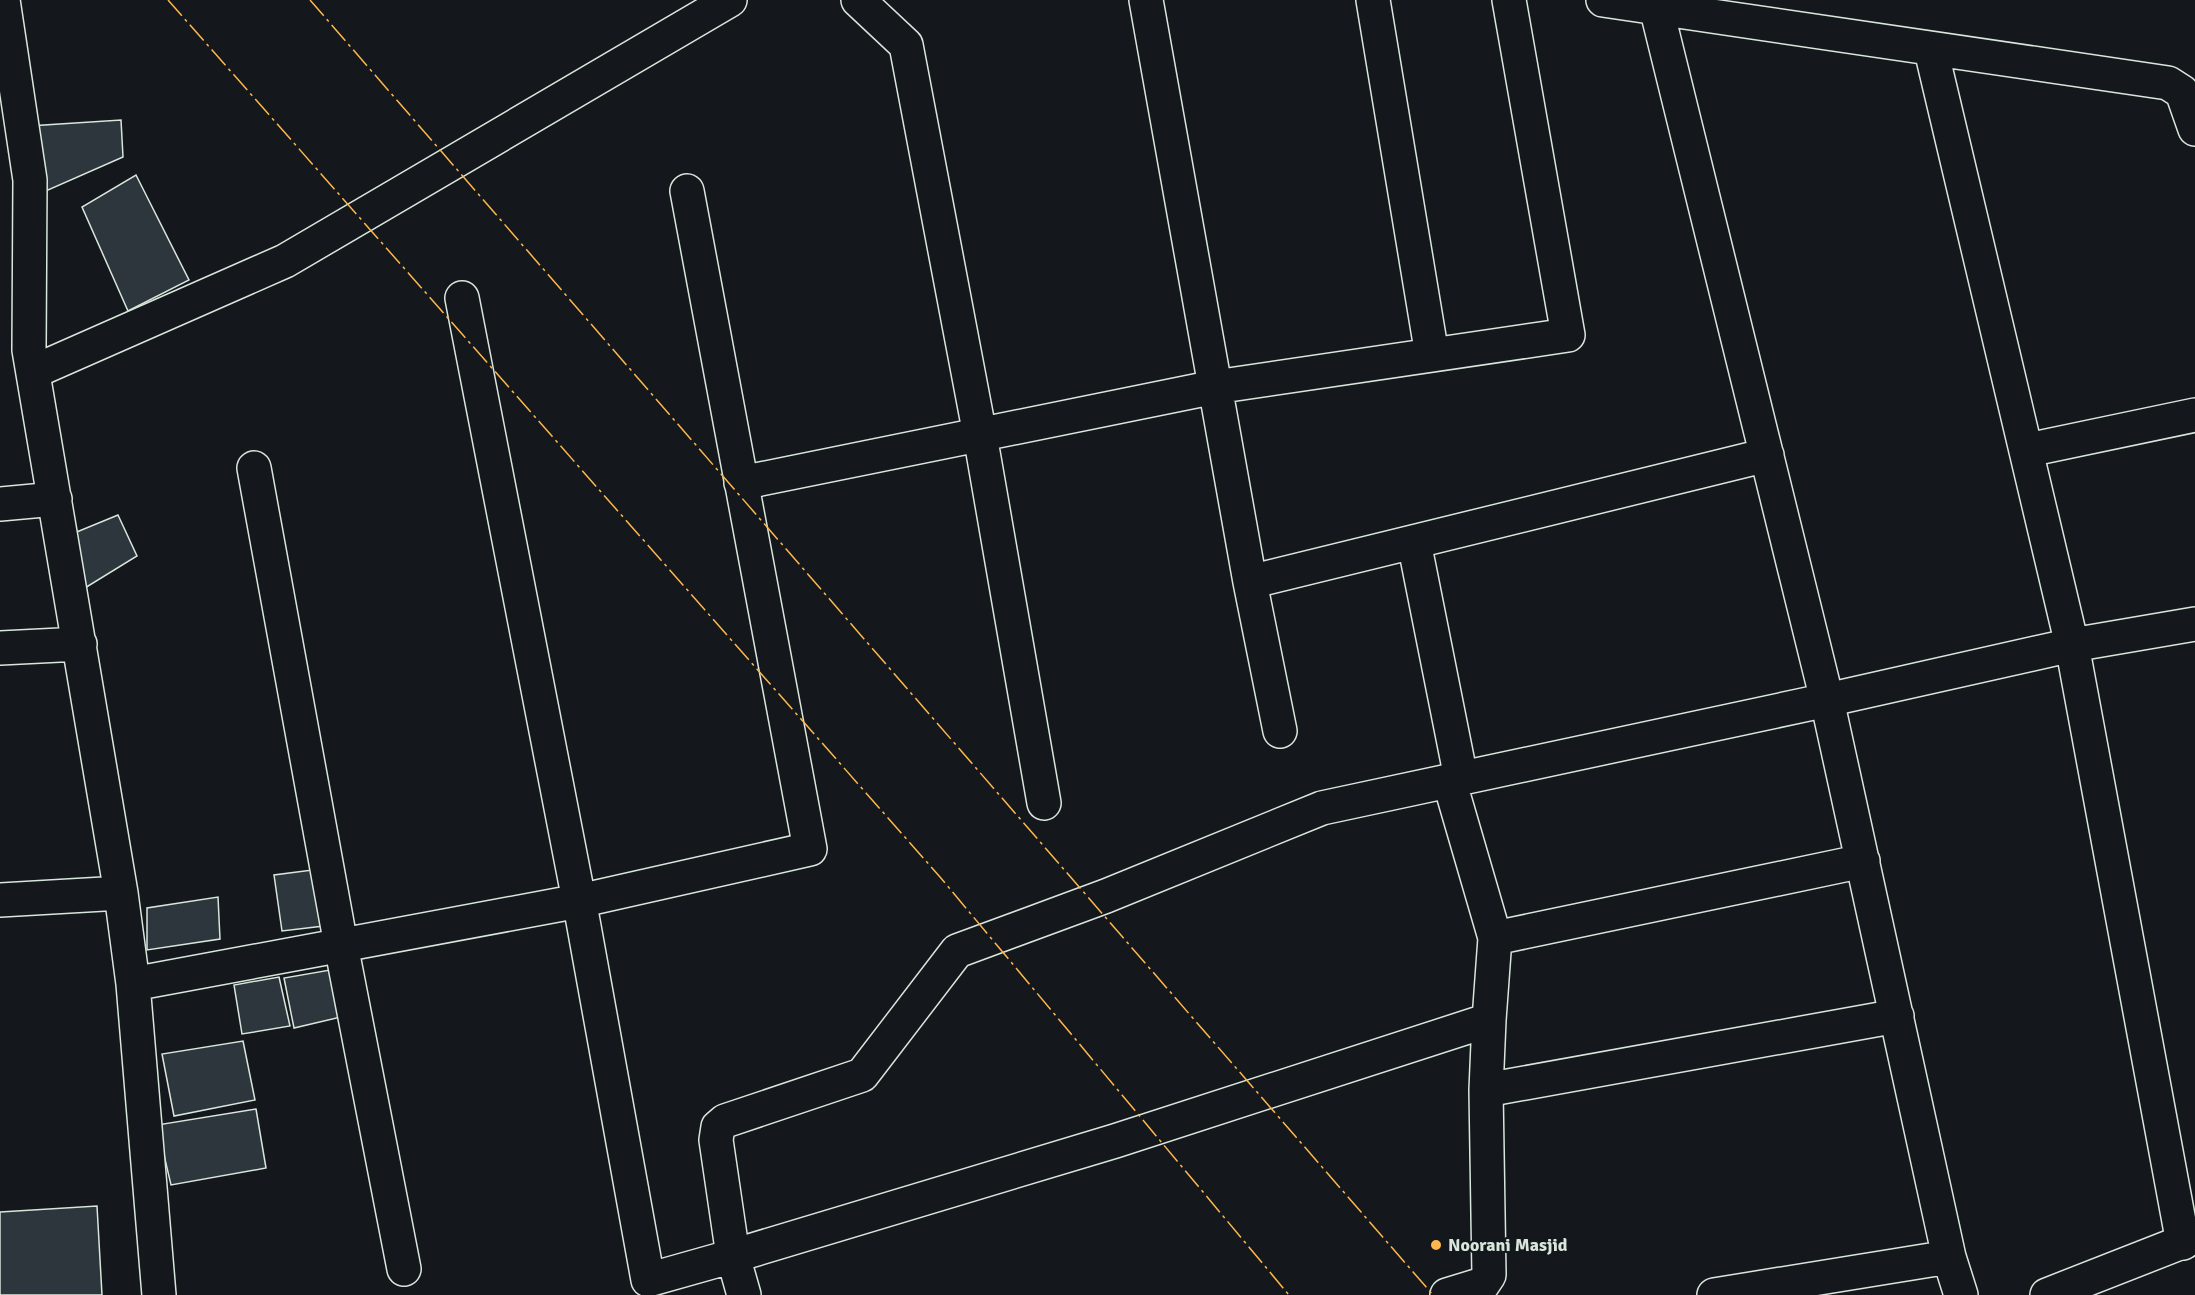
<svg xmlns="http://www.w3.org/2000/svg" width="2195" height="1295" font-family="Signika,sans-serif">
  <style>
    .building { fill: #2c363c; stroke: #d8e6dc; stroke-width: 1.5 }
    .lines { fill: none; stroke-linecap: round; stroke-linejoin: round }
    .minor-casing { stroke: #d8e6dc; stroke-width: 36 }
    .major-casing { stroke: #d8e6dc; stroke-width: 36 }
    .minor { stroke: #14181c; stroke-width: 33 }
    .major { stroke: #14181c; stroke-width: 33 }
    .power { stroke: #ffb74d; stroke-width: 1.5; stroke-dasharray: 21 4.5 3 4.5; stroke-linecap: butt }
    .poi-dot { fill: #ffb74d; stroke: #14181c; stroke-width: 2 }
    .labels { text-anchor: middle; dominant-baseline: central; stroke-width: 4.5; stroke-linejoin: round; paint-order: stroke }
    .poi-label { font-size: 18px; font-weight: bold; fill: #d8e6dc; stroke: #14181c; text-anchor: start }
  </style>
  <rect width="100%" height="100%" fill="#14181c"/>
  <path class="building" d="M121,120L123,157L39,194L29,126Z
    M136,175L189,280L128,311L82,207Z
    M118,515L137,556L80,591L67,536Z
    M320,869L332,925L282,931L274,875Z
    M218,897L220,939L147,950V908Z
    M330,970L341,1017L294,1028L284,978Z
    M279,977L290,1026L242,1034L234,985Z
    M243,1041L255,1100L174,1116L162,1054Z
    M256,1109L266,1168L171,1185L157,1125Z
    M97,1206L102,1295H0V1212Z"/>
  <g class="lines">
    <defs>
      <path id="minor" d="M3,0L30,180L29,350L121,893L133,984L159,1295
        M858,0L906,45L980,435L1044,803
        M1146,0L1250,582L1280,731
        M1373,0L1432,355
        M1603,0L2168,83L2182,92L2195,129
        M1656,0V7L1827,700L2072,645L2195,624
        M1931,50L2072,645L2183,1243
        M462,298L583,921L648,1280L733,1256L744,1295
        M33,372L285,261L730,0
        M2028,450L2195,415
        M254,468L341,945L404,1269
        M741,483L1215,387L1568,335L1509,0
        M0,504L55,499
        M1414,542L1461,778
        M1250,582L1767,455
        M0,648L80,644
        M1449,780L1495,938L1489,1020
        M0,900L121,893
        M1495,938L1863,861
        M133,984L579,901L810,849L687,191
        M1897,1016L1486,1090L1489,1020L1115,1141L733,1256L716,1140L718,1127L725,1121L862,1075L957,951L1106,896L1322,808L1827,700L1949,1257L1961,1295
        M1447,1295L1483,1284L1489,1275L1486,1090
        M1714,1295L1949,1257"/>
      <path id="major" d="M2047,1295L2195,1237"/>
    </defs>
    <use href="#minor" class="minor-casing"/>
    <use href="#major" class="major-casing"/>
    <use href="#minor" class="minor"/>
    <use href="#major" class="major"/>
    <path class="power" d="M168,0L940,877L1289,1295
      M310,0L1433,1295"/>
  </g>
  <circle class="poi-dot" cx="1436" cy="1245" r="6"/>
  <g class="labels">
    <g class="poi-label">
      <text x="1448" y="1245">Noorani Masjid</text>
    </g>
  </g>
</svg>
